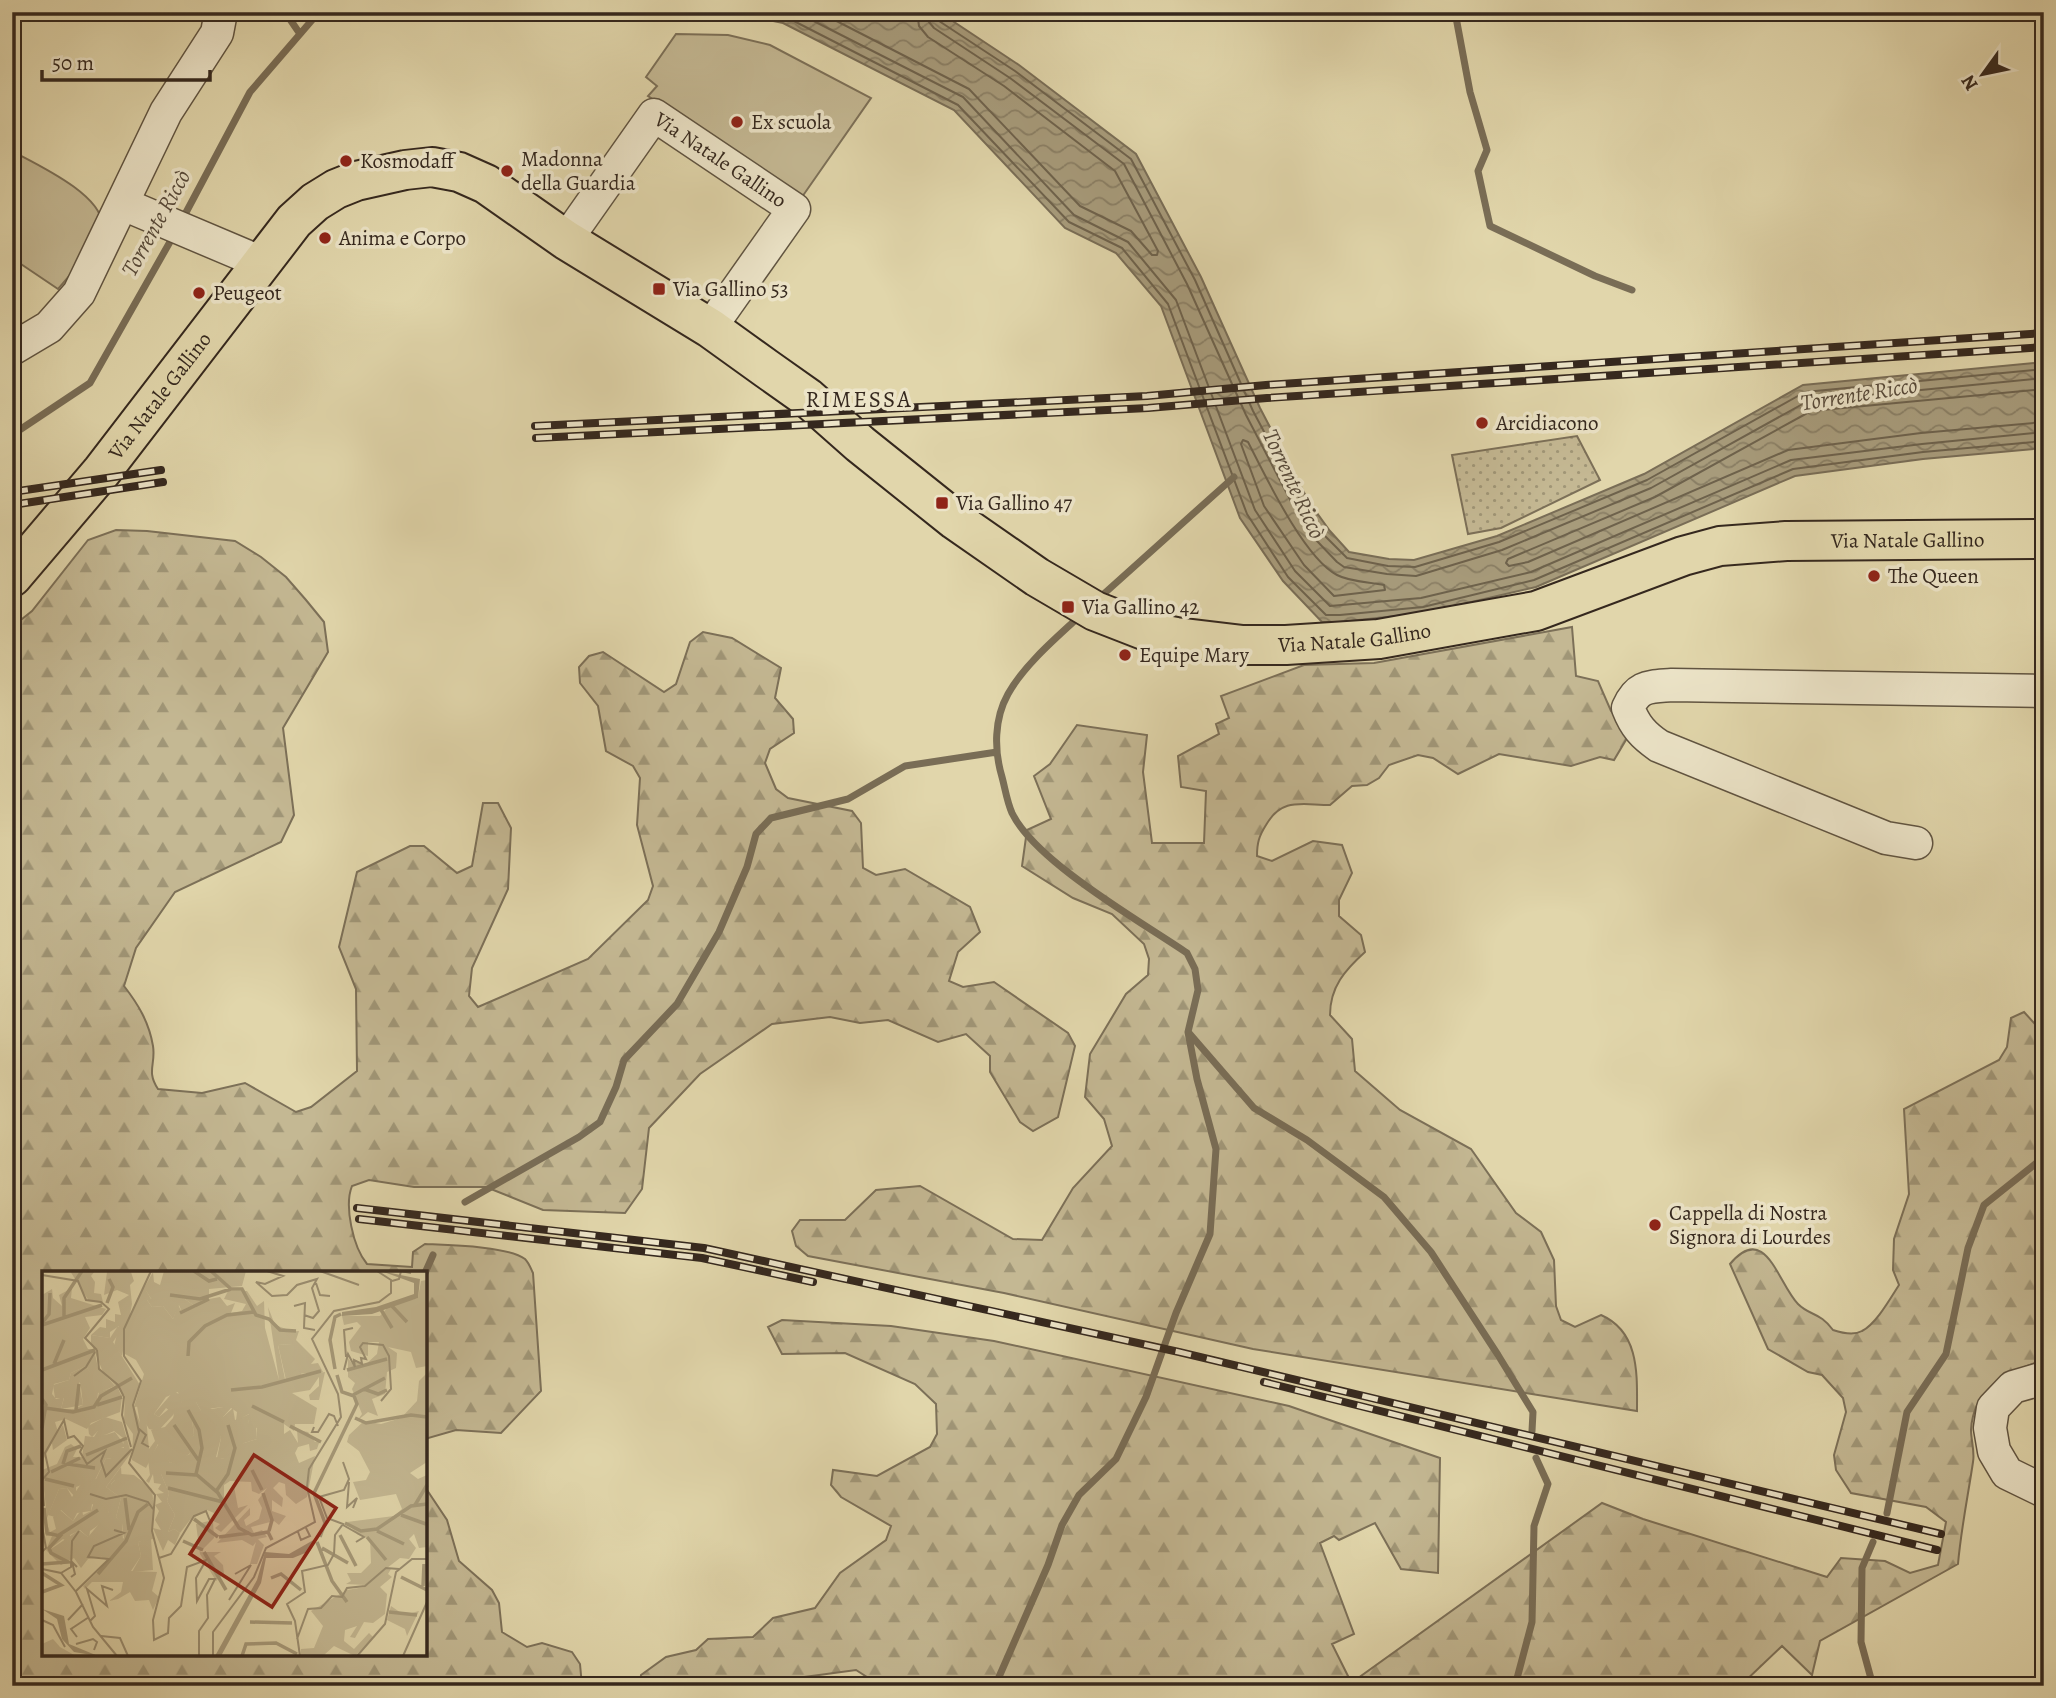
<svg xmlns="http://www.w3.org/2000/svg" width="2056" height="1698" font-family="Alegreya,serif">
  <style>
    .grass { fill: url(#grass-dots); stroke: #7c7058; stroke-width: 2 }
    .forest { fill: url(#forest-firs); stroke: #7c7058; stroke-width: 2 }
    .green { fill: #c4b893; stroke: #7c7058; stroke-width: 2 }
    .water { fill: url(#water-waves); stroke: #796d56; stroke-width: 2 }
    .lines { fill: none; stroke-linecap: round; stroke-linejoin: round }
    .shore { stroke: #6e624c; stroke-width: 2 }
    .stream { stroke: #796d56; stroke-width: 7 }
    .minor-casing { stroke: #605441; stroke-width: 35 }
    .major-casing { stroke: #35281e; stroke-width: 42 }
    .minor { stroke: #ece4c8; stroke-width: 32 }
    .major { stroke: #e1d6ab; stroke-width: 38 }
    .rail-casing { stroke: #35281e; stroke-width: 8 }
    .rail { stroke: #ece4c8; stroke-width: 5; stroke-dasharray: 16; stroke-linecap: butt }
    .poi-dot { fill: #8f2418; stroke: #ece4c8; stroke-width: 2.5 }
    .labels { text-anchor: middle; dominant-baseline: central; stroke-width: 7; stroke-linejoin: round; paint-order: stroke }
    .poi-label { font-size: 21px; fill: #35281e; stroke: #ece4c8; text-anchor: start }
    .street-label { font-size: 21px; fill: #35281e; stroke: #ece4c8 }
    .water-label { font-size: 23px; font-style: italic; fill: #574a3a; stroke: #ece4c8 }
    .neighbourhood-label { font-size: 23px; letter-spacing: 2px; fill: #35281e; stroke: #ece4c8 }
    .inset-river { fill: none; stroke: #a79b7b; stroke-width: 3.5 }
    .inset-road { fill: none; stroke: #9c9073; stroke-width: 2 }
    .view { fill: #8f2418; fill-opacity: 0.15; stroke: #8f2418; stroke-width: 3.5 }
    .inset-edge { fill: none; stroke: #35281e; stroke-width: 3.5 }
  </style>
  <defs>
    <pattern id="grass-dots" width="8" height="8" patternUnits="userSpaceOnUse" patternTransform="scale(1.75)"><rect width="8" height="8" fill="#c4b893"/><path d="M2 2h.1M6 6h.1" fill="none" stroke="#a09677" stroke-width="1.8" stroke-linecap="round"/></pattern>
    <pattern id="forest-firs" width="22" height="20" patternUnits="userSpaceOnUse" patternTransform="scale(1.75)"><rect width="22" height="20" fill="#c4b893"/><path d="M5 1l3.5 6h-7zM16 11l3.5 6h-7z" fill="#a09677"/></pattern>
    <pattern id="water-waves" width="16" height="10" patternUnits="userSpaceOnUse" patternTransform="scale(1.75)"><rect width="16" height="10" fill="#a79b7b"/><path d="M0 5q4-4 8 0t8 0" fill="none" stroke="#897e64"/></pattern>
  </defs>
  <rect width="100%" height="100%" fill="#e1d6ab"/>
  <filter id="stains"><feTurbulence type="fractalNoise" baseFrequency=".00286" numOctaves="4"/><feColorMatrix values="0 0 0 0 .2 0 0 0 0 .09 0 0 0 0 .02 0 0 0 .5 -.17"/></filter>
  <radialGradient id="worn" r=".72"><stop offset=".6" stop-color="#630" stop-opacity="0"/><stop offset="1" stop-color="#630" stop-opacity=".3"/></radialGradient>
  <path class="grass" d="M1577,436L1600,480L1501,528L1468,534L1452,455Z"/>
  <path class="forest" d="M116,530L147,531L235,541L261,557L286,577L306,600L324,622L328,652L283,728L294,815L281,842L175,892L136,948L124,986C138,1004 149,1022 153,1046C156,1064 146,1071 158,1089L202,1093L245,1083L296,1112L311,1107L357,1071L356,989L339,947L357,872L410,846H424L457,873L472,866L483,803H498L511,828L508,889L472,968L469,996L478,1007L588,959L648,900L653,886L637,825L640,778L633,766L606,751L598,706L580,683L579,667L589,656L603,652L664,692L676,684L690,642L703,632L732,638L781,668L775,698L793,719L794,733L770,749L765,763L776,789L788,798L852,811L861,823L863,868L876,875L905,869L970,907L980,932L958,952L949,981L963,987L994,982L1068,1033L1075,1046L1058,1117L1033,1131L1020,1122L990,1072V1056L966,1034L938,1042L888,1020L860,1023L830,1017L772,1024L700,1074L649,1128L642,1189L625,1213L543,1210L486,1187H414L369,1180L352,1186C344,1206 353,1247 367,1264L412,1267L413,1252L425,1244C447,1245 508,1246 525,1259C529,1263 531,1269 533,1273L541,1391L501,1433L456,1430L425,1439V1273H44V1654H425V1487L447,1520L459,1561L492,1590L499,1603L502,1632L527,1647L542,1643L572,1652L580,1664L582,1686H12V627L32,611L88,540Z
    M1572,627L1576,676L1598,681L1611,711L1630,733L1614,760L1600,757L1571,766L1499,754L1458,774L1433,758L1418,755L1389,765L1379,778L1367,785L1352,786L1330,805C1302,805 1282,797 1266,825C1259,836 1257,843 1257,856L1272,861L1313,841L1342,845L1352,873L1339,900V916L1361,935L1365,952C1345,970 1330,987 1330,1015L1352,1039L1355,1071L1400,1110L1471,1149L1516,1213L1541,1232L1554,1260L1556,1306L1561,1320L1575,1327L1601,1315C1640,1332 1637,1375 1637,1411L1253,1349L1004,1293L808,1256L796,1246L792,1231L800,1220H845L876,1190L920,1186L1013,1239L1042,1240L1073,1188L1112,1146L1104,1119L1085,1097L1090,1054L1126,994L1148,975L1149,959L1144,944L1112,914L1073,898L1022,866L1027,830L1051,819L1034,776L1050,764L1077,725L1147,735L1143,772L1152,843H1204L1206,791L1181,787L1178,756L1219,734L1216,724L1229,718L1221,696L1304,665L1374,663Z
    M2024,1012L2044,1034V1360C2009,1371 1973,1388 1971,1430C1971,1440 1975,1452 1973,1462C1968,1496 1961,1529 1958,1564L1820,1641L1812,1675L1782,1646L1740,1686H1347L1602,1503L1643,1519L1827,1577L1841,1558L1885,1561L1910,1573L1938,1565L1946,1522L1926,1507L1851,1493L1836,1470L1834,1455L1846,1412L1843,1398L1822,1375L1808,1372L1768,1349L1730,1264C1766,1221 1778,1284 1798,1304C1810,1316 1820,1312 1833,1330C1842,1333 1853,1336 1862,1331C1876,1324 1890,1299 1899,1285L1893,1270L1894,1239L1909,1194L1904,1109L1999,1060L2007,1047L2011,1018Z
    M782,1320L891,1326L994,1341L1289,1406L1440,1458L1438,1573L1401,1569L1375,1523L1339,1540L1334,1536L1320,1543L1354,1634L1332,1644L1349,1678L1338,1686H881L856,1670L797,1678L784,1686H640L641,1675L666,1657L696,1650L708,1639L753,1637L773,1618L815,1608L840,1573L886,1540L891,1526L841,1497L831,1485L833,1470L877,1476L930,1447L937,1434L936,1404L915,1384L845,1353L782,1354L768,1327Z"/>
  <path class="green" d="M676,34L728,35L770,45L871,98L802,197L648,96L657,86L646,77Z
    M12,151C36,164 104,195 102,226C101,241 69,276 58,289L12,258Z"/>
  <path class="water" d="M729,12H939L1019,65L1136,154L1201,277L1260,408L1309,502L1330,531L1349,552L1389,559L1414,560L1497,536L1644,474L1803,385L2044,362V448L1923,459L1795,476L1536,587L1424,613L1340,622H1322L1283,581L1240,518L1161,306L1116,253L1065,228L954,110L783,23Z"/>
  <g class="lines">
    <path class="shore" d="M764,12L786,17L958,105L1069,222L1122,248L1168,304L1247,514L1288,577L1326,615H1340L1423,607L1534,580L1793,469L1923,452L2044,441
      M796,12L963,97L1074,215L1128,242L1176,300L1255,510L1295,571L1330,606L1421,598L1531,572L1791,460L1922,444L2044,432
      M819,12L969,89L1080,206L1131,231L1152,255H1157L1158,251L1115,171L1004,86L928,37L919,26L917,12
      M927,12L929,22L934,28L1010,78L1124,164L1187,284L1246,415L1295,509L1317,541L1337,562L1344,567L1387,574L1416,576L1502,550L1651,488L1808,401L2044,378
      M936,12L939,21L1015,71L1131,159L1195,280L1253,411L1303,505L1324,535L1347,558L1388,566L1415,567L1499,542L1647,480L1805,392L2044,369
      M2044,389L1811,411L1655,497L1508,559L1506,563L1509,566L1528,562L1788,450L1921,433L2044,422
      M1243,440L1248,442C1265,475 1304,558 1337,575C1350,582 1369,582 1384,585L1385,590L1334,596L1304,565L1264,506L1241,444Z"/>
    <path class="stream" d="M285,12L300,34
      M1455,12L1470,92L1487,150L1478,171L1490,226L1595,276L1632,290
      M182,220L250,92L319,12
      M12,435L90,383L175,233
      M1097,600L1234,477
      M1189,1033L1254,1108L1307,1140L1384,1197L1431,1252L1498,1355L1533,1412L1532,1431
      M465,1202L579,1137L600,1122L616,1087L624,1060L677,1004L719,932L747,867L756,834L771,818L848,799L905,766L997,752
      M425,1273L433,1255
      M1887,1513L1907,1412L1946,1354L1968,1248L1984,1205L2044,1157
      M995,1686L1048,1565L1062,1525L1079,1495L1116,1459L1146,1397L1176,1313L1210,1234L1216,1149L1197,1079L1188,1032L1198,990L1195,969L1187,953C1140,921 1036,862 1012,813C1007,802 1005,788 1002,777C994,750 994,719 1008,694C1024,665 1057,637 1081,615
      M1515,1686L1532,1622L1534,1526L1548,1484L1536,1458
      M1873,1686L1861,1642L1862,1568L1873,1542"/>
    <defs>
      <g id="minor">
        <path d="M123,204L260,262"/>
        <path id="s1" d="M566,240L654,115L794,209L710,328"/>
        <path d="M12,349L49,327L79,293L166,112L217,33L221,12"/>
        <path d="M1916,843L1886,838L1659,746C1643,735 1635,726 1628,708C1638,685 1649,687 1672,685L2044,691"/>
        <path d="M2044,1378L2013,1387L1993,1408L1990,1428L1994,1451L2007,1473L2044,1491"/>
      </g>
      <g id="major">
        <path id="s2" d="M12,577L102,471L294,221L315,202L336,189L356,181L405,170L432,167L459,172L486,184L566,240L710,328L767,369L808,398L860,444L955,520L1037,577L1095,611L1149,632L1176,637L1243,645H1286L1379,639L1536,611L1683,556L1720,546L1786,541L2044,539"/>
      </g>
    </defs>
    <use href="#minor" class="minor-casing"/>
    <use href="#major" class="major-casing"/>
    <use href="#minor" class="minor"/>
    <use href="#major" class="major"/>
    <defs>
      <path id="rail" d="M535,426L1147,396L1266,385L2044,333
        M536,438L1148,408L1267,398L2044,347
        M12,492L161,470
        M12,505L163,482
        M357,1208L704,1248L1179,1352L1941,1534
        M359,1219L702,1258L813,1282
        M1264,1382L1937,1550"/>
    </defs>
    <use href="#rail" class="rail-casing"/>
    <use href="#rail" class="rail"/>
  </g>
  <g class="poi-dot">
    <circle cx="737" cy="122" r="7"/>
    <circle cx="346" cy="161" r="7"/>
    <circle cx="507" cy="171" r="7"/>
    <circle cx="325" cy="238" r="7"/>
    <rect x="652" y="282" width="14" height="14" rx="3.5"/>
    <circle cx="199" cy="293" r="7"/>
    <circle cx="1482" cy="423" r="7"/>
    <rect x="935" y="496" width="14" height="14" rx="3.5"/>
    <circle cx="1874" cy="576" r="7"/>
    <rect x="1061" y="600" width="14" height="14" rx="3.5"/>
    <circle cx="1125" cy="655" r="7"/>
    <circle cx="1655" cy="1225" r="7"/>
  </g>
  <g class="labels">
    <g class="poi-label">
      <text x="751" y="122">Ex scuola</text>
      <text x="521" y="159">Madonna<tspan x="521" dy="24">della Guardia</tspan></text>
      <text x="360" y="161">Kosmodaff</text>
      <text x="339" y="238">Anima e Corpo</text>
      <text x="673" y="289">Via Gallino 53</text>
      <text x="213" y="293">Peugeot</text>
      <text x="1496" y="423">Arcidiacono</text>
      <text x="956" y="503">Via Gallino 47</text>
      <text x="1888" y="576">The Queen</text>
      <text x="1082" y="607">Via Gallino 42</text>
      <text x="1139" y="655">Equipe Mary</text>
      <text x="1669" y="1213">Cappella di Nostra<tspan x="1669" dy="24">Signora di Lourdes</tspan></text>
    </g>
    <g class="street-label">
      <text stroke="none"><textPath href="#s1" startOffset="233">Via Natale Gallino</textPath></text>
      <text stroke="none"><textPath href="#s2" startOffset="234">Via Natale Gallino</textPath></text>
      <text stroke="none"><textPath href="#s2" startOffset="2240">Via Natale Gallino</textPath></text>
      <text stroke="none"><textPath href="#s2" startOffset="1673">Via Natale Gallino</textPath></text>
    </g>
    <g class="water-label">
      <text transform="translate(156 223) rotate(-61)">Torrente Riccò</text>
      <text transform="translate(1859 394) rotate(-9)">Torrente Riccò</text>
      <text transform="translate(1294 484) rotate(65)">Torrente Riccò</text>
    </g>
    <g class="neighbourhood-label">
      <text x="859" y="399">RIMESSA</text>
    </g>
  </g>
  <g transform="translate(42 1271)">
    <rect width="385" height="385" fill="#e1d6ab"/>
    <path d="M102,16L109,28L140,26L154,36L140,41L137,34L131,48L121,35L110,36L105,29H95ZM76,55L79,59L71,71L98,114L91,132L98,152L95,135H103L107,178L113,170L109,159L123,156L131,147L132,143L124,137L117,146L112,143L131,121L138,123L140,132L159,140L154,131L170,138L181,136V146L191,137L193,149L208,143L206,153H214L215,168L202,172L183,188L175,187L179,167L175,158L164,148L150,149L152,164L143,172L148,182L141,188L128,192L116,173L104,197L90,189L91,163L82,150L83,125L61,101L49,72V64L68,67ZM257,60L254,69L273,88L269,93L276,92L281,101L254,103L244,109L236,74L250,73L242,61ZM44,95L53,109L66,107L73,115L56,122L55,130L37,111L41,134L19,138L22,127H13L11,114L27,109L29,102ZM63,146L80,151L89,182L64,216L79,227L74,246L80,251L81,269L59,286L46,288L39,297L32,287L19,294L4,279L10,265L17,266L9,278L37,259L46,266L67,241L50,233L49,240L35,242L31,250L19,239L13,246L6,244L17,218L25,217L30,226L41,210L54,208L64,187L69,188L76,175L82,177L81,167L72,160L63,164L56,160L50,166L47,163L46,155ZM79,203L92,204L110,218L111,228L89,248L84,244V227L69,213ZM111,203H119L127,222L125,230L133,244L126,261L132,258L138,262L133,274L126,269L121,280L111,257L119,259L113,249L117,240L113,234L120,231L114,223L122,222L116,218L119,213L112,212ZM109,267L111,299L90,301L99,285L96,271Z" fill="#c4b893"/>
    <path d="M28,0H53L49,5L53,11L52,22L59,23L61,31L47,30ZM72,0L89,1L92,10L88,14L90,33L80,85L72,75L77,55L68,61V67L49,64L58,56L64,57V48L73,51V43L79,44L76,31L87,24L75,19L62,24L65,1ZM122,0H204L200,15L167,18V28L178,26L185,35L193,32L189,42L200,40L204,33L182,28L186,20H205L215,35L222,30L223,57L237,109L226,36L233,54L255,62L242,60L251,73L236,74L243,108L256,97L260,104L283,101L277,129H268L267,124L277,115V106L268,119L250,122L275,137L272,153H253L252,160L242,153V163L248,159L256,172L255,159L266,161L273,171L278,169L275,178L268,180L267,173L256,176L253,182L257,192L273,185L265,226L254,233L244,224L243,213L237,211L231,217L241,227L240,236L230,229V240L244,245L237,254L232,250L209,256L212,262L220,259L225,266L216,268L222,274L215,293H208L214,271L211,275L200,269L175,272L208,237V244L202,249L204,255L217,248L220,237L216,229L225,217L217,223L210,220L209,211L188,210L182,214V228L192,215L196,237L206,234L179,261L173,257L178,253L171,250L172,267L158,281H179L172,285L181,294L182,303L174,310L158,283L154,253L167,250L172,242L165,239L148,249L138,262L132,258L126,261L133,244L125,230L127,222L119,203H111L107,212L104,210L108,204L106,189L118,171L128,192L148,183L142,171L152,164L150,148L164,147L176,155L179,167L174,186L182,188L199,173L215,168V157L206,153L207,143L194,150L195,141L189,137L181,146V136L164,138L154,131L159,140L153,143L140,133L136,121L124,126L112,143L117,146L128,137L132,143L116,160L107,158L103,151V135L92,136L102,103L94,89L83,83V56L95,29H105L110,36L121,35L131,48L136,34L140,41L154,36L140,26L110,29L102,17L111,1L112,11L118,14ZM385,9V95L374,97L369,81L346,76L355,82L354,97L345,101L343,123L330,128L336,145L326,141L315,150L320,143L310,118L313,112L306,106V87L314,98L313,91L323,94L335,83L337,71H326V85L309,80L307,71L319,55L315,51L302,54L300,45H338L348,34L376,27L379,10ZM30,17L29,27L64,38L60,44L43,46L48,57L41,68L46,78H52L56,97L66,107L61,111L52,109L44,95L29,102L27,109L12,113L10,123L14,128L22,126L19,138H32L41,134L38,108L55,130L57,121L75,115L80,126L78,141L49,152L45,158L24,148L13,151L16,161L21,154L25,169L11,179L10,172L0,191V24L10,18L11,27L20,35L17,24ZM385,102V191L368,202L376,208L385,204V276L377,277L372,263L367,268L374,277L367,288L358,287L323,314L304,313L309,310L305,302H319L329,292L328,267L316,264L305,251L352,245L360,238L354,223L318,229L311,211L324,209L328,201L317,180L305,171L307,164L322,150L339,153L359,147L375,130L377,110ZM57,158L63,164L73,161L84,176H76L70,188L64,187L53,209L34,216V227L25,217L17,218L5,247L0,199L15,193L23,176L29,173L35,178L31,186H40L43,165L52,166ZM79,196L80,213L73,209L69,213L83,219L86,247L111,228V268L96,271L99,285L89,300L115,301L110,320L117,326L111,339L107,329L93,330L88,321L76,328L67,330L79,321L81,311H50L43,318L41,315L67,290L59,286L62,280L82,267L80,252L74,246L79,227L64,216ZM53,228L67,241L65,248L48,260L47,267L38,259L28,264V272L21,268L8,278L16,265H4V250L8,261L14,258L11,246L18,239L31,250L40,238L41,244L49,240ZM344,298H349L346,303L350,306L338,316L345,323L343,343L331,352L322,351L313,367L308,366L315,355L303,359L302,370L312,378L327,362L331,366L313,385L292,375L282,384L259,385V378L272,377L281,355L269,340L305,319L323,316ZM349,335L362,344L377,340L365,365L363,358L345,349ZM11,368L18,376L34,385H0V373Z" fill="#c4b893"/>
    <path d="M339,0L378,8L376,27L330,43L300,45V41L334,36L372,23V12ZM275,267L268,280L251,287H224L219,312L179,385H173L215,309L223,281L247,283ZM0,338L22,345L27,373L56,385L32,381L20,368L15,348Z" fill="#a79b7b"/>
    <path class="inset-river" d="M152,0L167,10L175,8M169,0L189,18H200L214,44L227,48L238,59L254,60M128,24L158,28L189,18M65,32L71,16L67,8M349,34L365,51M338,37L350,57M138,42L167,28M22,48V27L40,0M0,52L7,43L8,22M0,54L60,34M146,85L147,71L163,55L185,44L212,41M12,93L22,69M293,98L288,69L293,46L299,43M0,99L53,79M305,99L345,88M322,118L336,123L345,119M189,119L220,116L279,100M311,124L343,107M0,128L4,134L0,157M55,134L80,126M210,135L242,151M3,137L31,141L52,136L59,125L90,107M34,139L37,113M146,139L157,159L160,177L154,203L176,222L197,257L210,264L226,261L230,269M313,147L324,152L369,144L385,146M132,154L157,190M248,155L279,171M44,184L85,167M21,193L25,180L39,175M26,193L53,197M210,199L220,219M9,201L38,187M124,202L154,204M3,208L32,215M126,217L181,231M175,219L186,203L193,177L186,154M221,222L230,249L227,260M83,227L87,259M373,234L385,214M359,244L384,253M152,248L176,266M303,252L319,260L335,258L369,235L385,233M335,260L362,273M17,264L56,239M298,264L314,295M177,266L207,262M278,266L283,252L272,222L315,133L312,125L300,121L295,104M325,266L344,289M141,270L161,279M275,271L290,310L305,331M280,277L306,292M162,281L184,319M0,293L26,291L9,282L7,277L18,265L5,262L2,237M0,302L19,314L0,321M56,303L84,270L96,241L106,233M359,306L385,319M229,307L239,303L259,319M381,315L382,293M347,341L375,344M208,351L250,352M200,385L204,373L234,372L255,383"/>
    <path class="inset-road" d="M109,0L82,58V85L99,110L91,134L97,161L87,192L113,224L110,260L122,307L111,349L112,369L126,362L127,347L139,335L145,296L164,289L154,307L155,330L167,308H173L165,324L166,347L157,360V385M225,0L241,5L223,13L214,11L230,25L245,24L255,14L275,8L270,17L277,40L271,47L262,44M278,0L317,14M0,4L36,10L44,29L59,31L67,38L43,67L55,79M350,10L357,8L359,0L369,2M274,12L278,24L288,25M252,35L263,32L262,57L273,59M55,79L57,98L76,114L82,126L80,144L89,176M304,86L302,59L311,57M302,99L306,83L313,96L312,89L320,93L319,87L324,88L318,76L321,72L341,74L347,85L349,118L339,130M32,105L44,96L53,81M272,156L270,161H276L287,143L292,145L296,155M96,157L104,164L100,172L107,176M0,209L7,201L3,182L22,149L26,167L32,165L41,175L38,181L45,193L63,180L59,190L64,205L90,178M0,211L2,235M307,211L305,236L315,227L311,237M48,223L64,228L84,224L106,231L111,238M301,254L322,266L314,271M256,261L259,269L268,265L264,257M0,281L4,277L0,255M117,287L129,283L152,245L164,240L168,250M0,298L19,302L34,321L51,356L75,385M19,302L29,296L30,270L37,260M29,306L33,303L30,291L35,296M34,320L67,288L46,286L52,275L82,262L72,259M187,329L209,294L193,303M0,349L11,354L23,376M26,349L41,333M48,350L53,345L45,318L65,335L60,315L71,319M59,365L78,367L86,385M35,366L29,358L47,346M255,368L266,338L279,337L290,325L300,326L305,317L323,315L344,297L357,298M34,373L51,368L55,371L52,379M171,385V361L212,306L224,277L273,251L265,216L267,198L299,146L296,123L270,68L292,40L337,31L349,22V9L335,0M258,385L253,350L245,333L263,321L260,300L286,294L292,283L293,264L301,253L285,247L277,226L302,219L307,208L301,191M315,385L343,353L354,301L370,288H385M361,385L385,331"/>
    <path class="view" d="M212,184L294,237L230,336L148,283Z"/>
    <rect width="385" height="385" class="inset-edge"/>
  </g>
  <rect width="2056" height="1698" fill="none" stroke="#e1d6ab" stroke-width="42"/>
  <rect x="14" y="14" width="2028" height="1670" fill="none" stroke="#35281e" stroke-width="3.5"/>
  <rect x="21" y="21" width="2014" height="1656" fill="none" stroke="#35281e" stroke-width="2"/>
  <g transform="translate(1983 74) rotate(237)" stroke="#ece4c8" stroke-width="5" paint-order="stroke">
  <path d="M0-5L12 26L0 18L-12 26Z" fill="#35281e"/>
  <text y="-10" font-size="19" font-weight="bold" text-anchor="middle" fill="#35281e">N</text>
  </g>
  <path d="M42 70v10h168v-10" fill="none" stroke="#35281e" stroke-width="3.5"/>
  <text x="52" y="70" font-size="21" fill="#35281e" stroke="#ece4c8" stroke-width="5" paint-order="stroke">50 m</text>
  <rect width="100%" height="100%" filter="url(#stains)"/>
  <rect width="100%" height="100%" fill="url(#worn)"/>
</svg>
